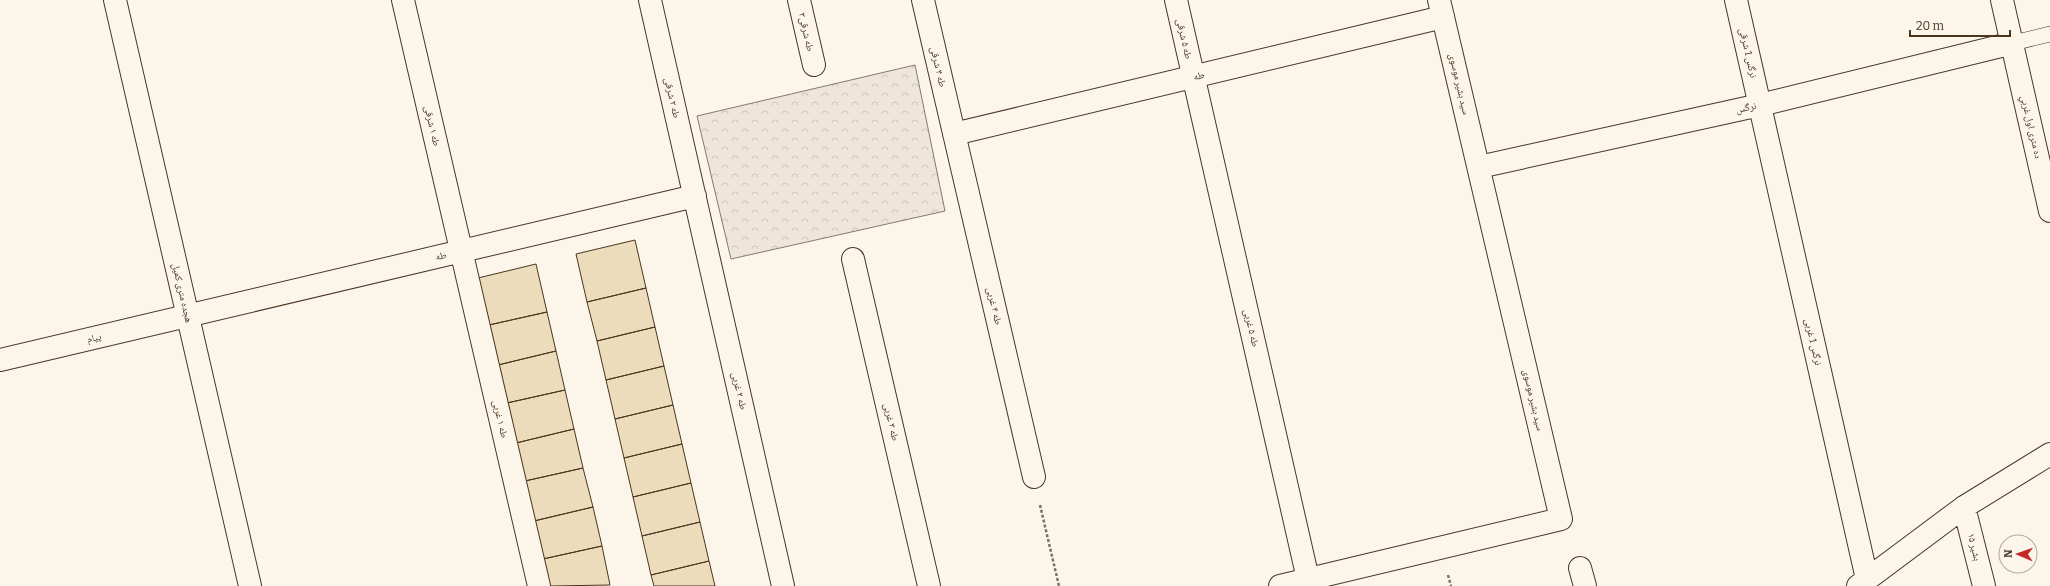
<svg xmlns="http://www.w3.org/2000/svg" width="2050" height="586" font-family="Bitter,'Noto Naskh Arabic',serif">
  <style>
    .park { fill: url(#park-crowns); stroke: #887966 }
    .building { fill: #ecdcbc; stroke: #4a3520 }
    .lines { fill: none; stroke-linecap: round; stroke-linejoin: round }
    .lane-casing { stroke: #4a3520; stroke-width: 16 }
    .street-casing { stroke: #4a3520; stroke-width: 24 }
    .secondary-casing { stroke: #4a3520; stroke-width: 24 }
    .path { stroke: #7f6f5c; stroke-width: 2.5; stroke-dasharray: 3 2; stroke-linecap: butt }
    .lane { stroke: #fbf6e9; stroke-width: 15 }
    .street { stroke: #fbf6e9; stroke-width: 22 }
    .secondary { stroke: #fbf6e9; stroke-width: 22 }
    .labels { text-anchor: middle; dominant-baseline: central; stroke-width: 3; stroke-linejoin: round; paint-order: stroke }
    .street-label { font-size: 10px; fill: #4a3520; stroke: #fbf6e9 }
  </style>
  <defs>
    <pattern id="park-crowns" width="20" height="18" patternUnits="userSpaceOnUse"><rect width="20" height="18" fill="#ede6d9"/><path d="M2 6a3 3 0 1 1 6 0M12 15a3 3 0 1 1 6 0" fill="none" stroke="#cdc6ba"/></pattern>
  </defs>
  <rect width="100%" height="100%" fill="#fbf6e9"/>
  <path class="park" d="M915,65L945,211L731,259L697,116Z"/>
  <path class="building" d="M635,240L646,288L587,302L576,254Z
    M536,264L547,312L489,325L478,278Z
    M646,288L655,327L597,341L587,302Z
    M547,312L556,351L498,365L489,325Z
    M655,327L664,366L606,380L597,341Z
    M556,351L565,390L507,403L498,365Z
    M664,366L673,405L615,419L606,380Z
    M565,390L574,429L516,443L507,403Z
    M673,405L682,444L624,458L615,419Z
    M574,429L583,468L525,481L516,443Z
    M682,444L691,483L633,497L624,458Z
    M583,468L593,507L534,521L525,481Z
    M691,483L700,522L642,536L633,497Z
    M593,507L602,546L543,559L534,521Z
    M700,522L709,561L651,575L642,536Z
    M602,546L610,585L550,586L543,559Z
    M709,561L715,586H654L651,575Z"/>
  <g class="lines">
    <defs>
      <path id="lane" d="M2013,43L2050,34"/>
      <path id="street" d="M403,0L539,586
        M650,0L783,586
        M799,0L814,65
        M923,0L1034,477
        M1176,0L1308,579
        M1736,0L1867,579
        M2002,0L2050,211
        M954,134L1443,17
        M1479,167L1760,105L2013,43
        M853,259L929,586
        M0,360L695,196
        M1964,507L1984,586
        M1580,568L1585,586
        M1858,586L1964,507L2050,454"/>
      <path id="secondary" d="M115,0L250,586
        M1280,586L1561,519L1439,0"/>
    </defs>
    <use href="#lane" class="lane-casing"/>
    <use href="#street" class="street-casing"/>
    <use href="#secondary" class="secondary-casing"/>
    <path class="path" d="M1040,505L1059,586
      M1448,575L1451,586"/>
    <use href="#lane" class="lane"/>
    <use href="#street" class="street"/>
    <use href="#secondary" class="secondary"/>
  </g>
  <g class="labels">
    <g class="street-label">
      <text transform="translate(806 32) rotate(77)">طه شرقی۳</text>
      <text transform="translate(1184 39) rotate(77)">طه ۵ شرقی</text>
      <text transform="translate(1748 53) rotate(77)">نرگس 1 شرقی</text>
      <text transform="translate(938 67) rotate(77)">طه ۴ شرقی</text>
      <text transform="translate(1199 76) rotate(-14)">طه</text>
      <text transform="translate(1459 84) rotate(77)">سید بشیر موسوی</text>
      <text transform="translate(672 98) rotate(77)">طه ۲ شرقی</text>
      <text transform="translate(1746 108) rotate(-13)">نرگس</text>
      <text transform="translate(432 126) rotate(77)">طه ۱ شرقی</text>
      <text transform="translate(2031 127) rotate(77)">ده متری اول غربي</text>
      <text transform="translate(441 256) rotate(-13)">طه</text>
      <text transform="translate(182 293) rotate(77)">هجده متری کمیل</text>
      <text transform="translate(994 306) rotate(77)">طه ۴ غربی</text>
      <text transform="translate(1251 328) rotate(77)">طه ۵ غربی</text>
      <text transform="translate(94 338) rotate(-13)">پیام</text>
      <text transform="translate(1813 342) rotate(77)">نرگس 1 غربی</text>
      <text transform="translate(739 391) rotate(77)">طه ۲ غربی</text>
      <text transform="translate(1533 400) rotate(77)">سید بشیر موسوی</text>
      <text transform="translate(500 419) rotate(77)">طه ۱ غربی</text>
      <text transform="translate(891 422) rotate(77)">طه ۳ غربی</text>
      <text transform="translate(1974 547) rotate(76)">بشیر ۱۵</text>
    </g>
  </g>
  <g transform="translate(2018 554) rotate(272)"><circle r="19" fill="#fbf6e9" stroke="#b4a999"/>
  <path d="M0-3L7 15L0 10L-7 15Z" fill="#c62828"/>
  <text y="-6" font-size="11" font-weight="bold" text-anchor="middle" fill="#4a3520">N</text>
  </g>
  <path d="M1910 30v6h100v-6" fill="none" stroke="#4a3520" stroke-width="2"/>
  <text x="1916" y="30" font-size="12" fill="#4a3520" stroke="#fbf6e9" stroke-width="3" paint-order="stroke">20 m</text>
</svg>
